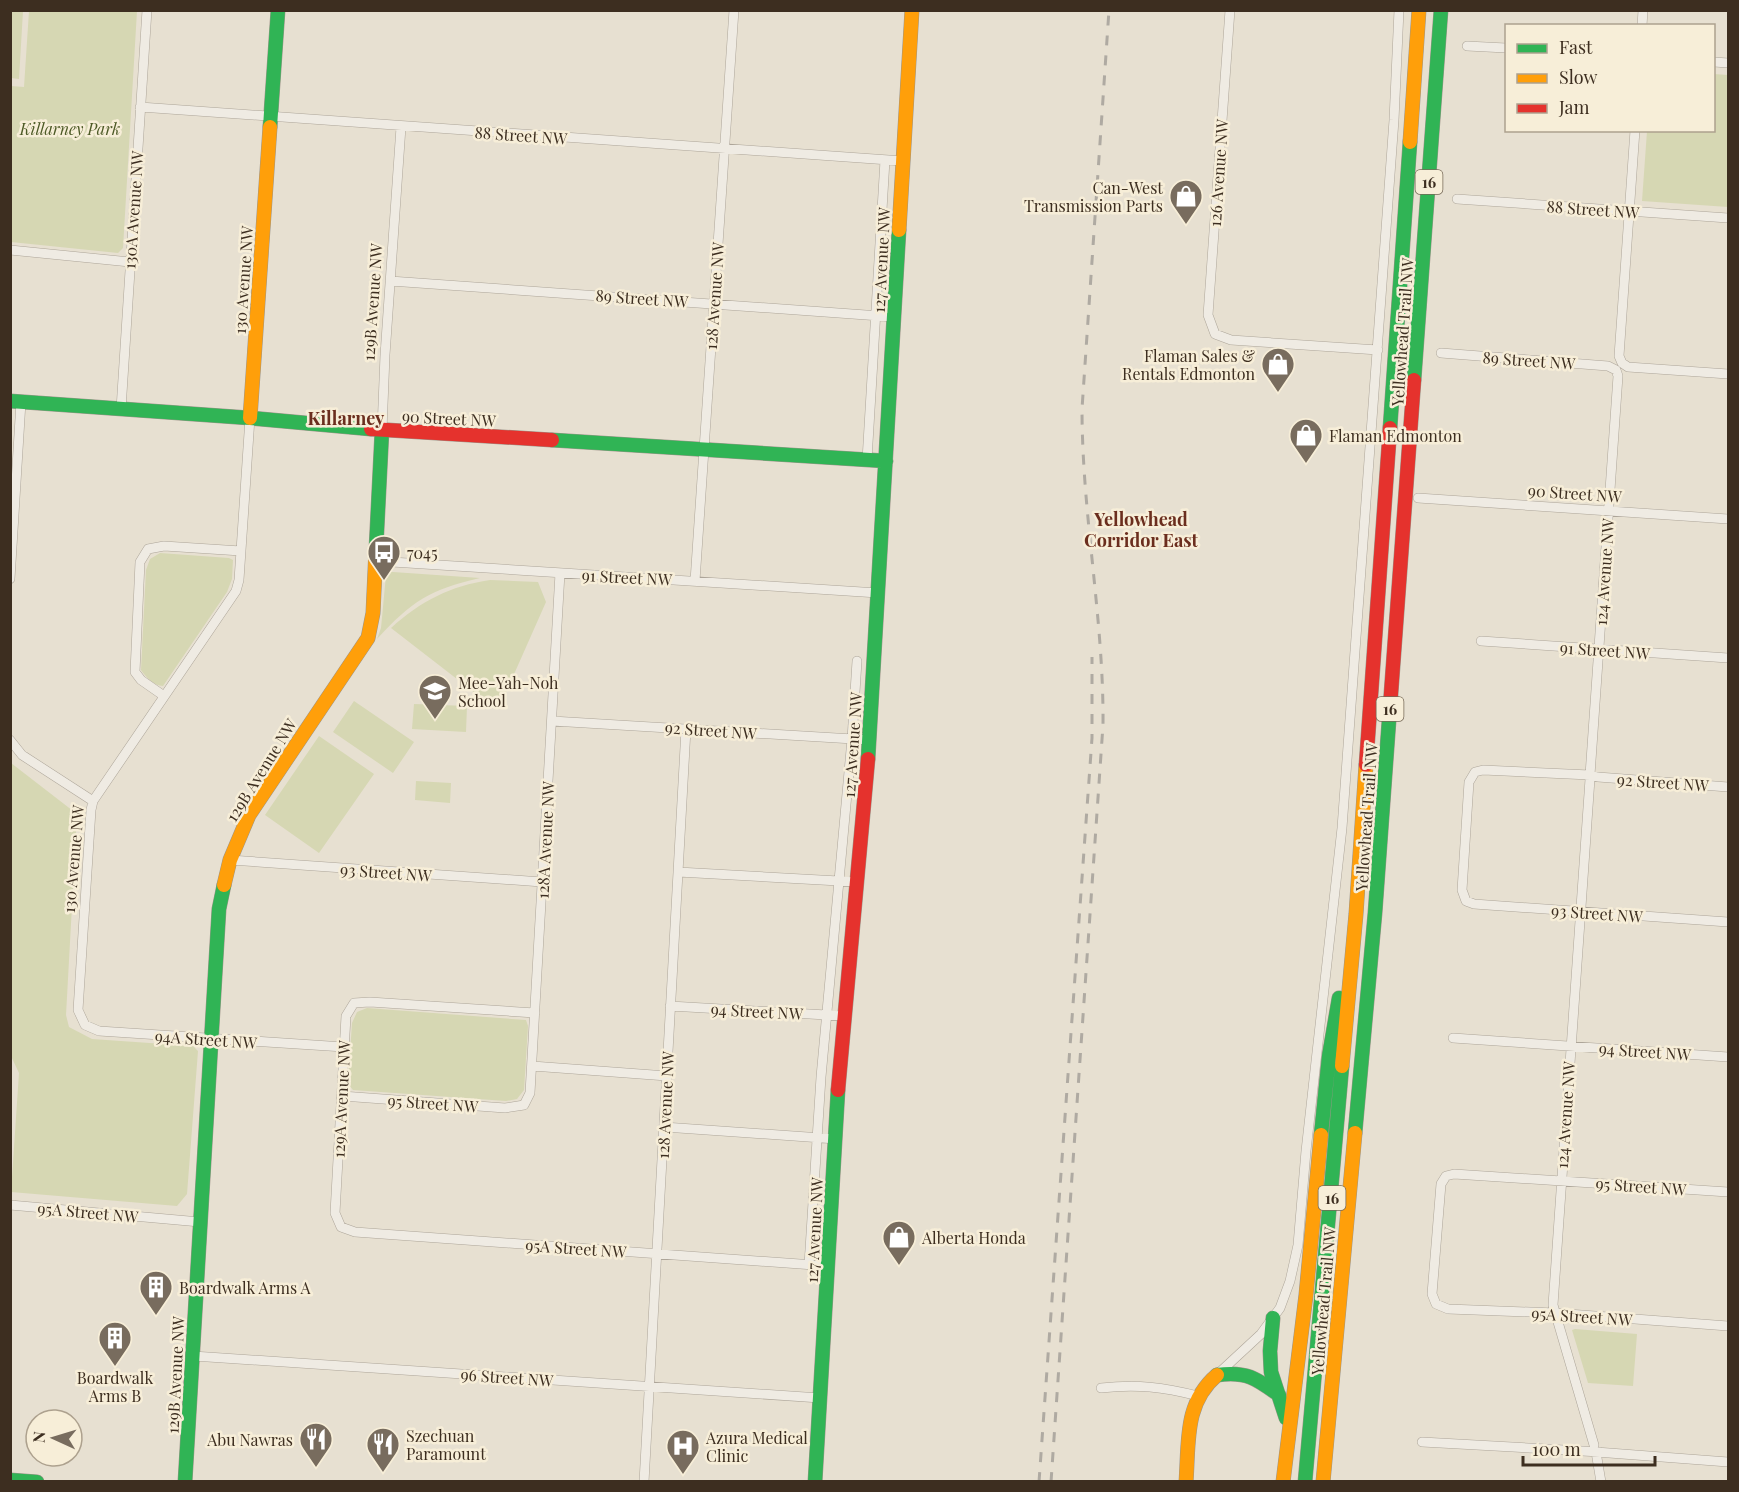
<svg xmlns="http://www.w3.org/2000/svg" width="1739" height="1492" font-family="'Playfair Display',serif">
  <style>
    .green { fill: #d6d7b3 }
    .lines { fill: none; stroke-linecap: round; stroke-linejoin: round }
    .street-casing { stroke: #ada599; stroke-width: 10 }
    .fast-casing { stroke: #9c958a; stroke-width: 15 }
    .slow-casing { stroke: #9c958a; stroke-width: 15 }
    .jam-casing { stroke: #9c958a; stroke-width: 15 }
    .street { stroke: #efebe3; stroke-width: 9 }
    .fast { stroke: #30b455; stroke-width: 14 }
    .slow { stroke: #ff9f0a; stroke-width: 14 }
    .jam { stroke: #e5322d; stroke-width: 14 }
    .rail { stroke: #afaaa2; stroke-width: 3; stroke-dasharray: 10 10; stroke-linecap: butt }
    .labels { text-anchor: middle; dominant-baseline: central; stroke-width: 5; stroke-linejoin: round; paint-order: stroke }
    .shield { fill: #f7eed8; stroke: #756857; stroke-width: 1.5 }
    .shield-label { font-size: 15px; font-weight: bold; fill: #3d2e20 }
    .park-label { font-size: 16px; font-style: italic; fill: #4d5a26; stroke: #f7eed8 }
    .street-label { font-size: 16px; fill: #3d2e20; stroke: #f7eed8 }
    .poi-label { font-size: 16px; fill: #3d2e20; stroke: #f7eed8; text-anchor: start }
    .neighbourhood-label { font-size: 18px; font-weight: bold; fill: #6b2e1e; stroke: #f7eed8 }
  </style>
  <rect width="100%" height="100%" fill="#e7e0d1"/>
  <path class="green" d="M10,11H23L19,79L11,78Z
    M29,11H137L123,248L118,253L11,242V86L24,87Z
    M1714,74L1728,75V207L1642,201L1647,131L1714,130Z
    M160,553L229,558L233,560L232,579L227,592L163,686C154,686 146,677 141,670L146,570L150,559Z
    M389,572H393L480,578C429,590 412,601 377,639L381,628L386,575Z
    M490,580L538,582L546,602L503,699L495,701L475,693L391,628C421,601 450,586 490,580Z
    M354,701L414,742L393,773L333,732Z
    M414,704L467,706L466,732L412,729Z
    M319,736L374,774L319,853L265,815Z
    M11,763L77,814L67,997L66,1015L69,1027L92,1039L193,1046L198,1051L187,1194L177,1206L11,1192L19,1073L10,1054Z
    M416,781L451,783L450,803L415,800Z
    M367,1008L526,1020L528,1026L524,1090L517,1099L506,1101L353,1090L348,1084L352,1023L357,1012Z
    M1575,1329L1637,1334L1633,1386L1588,1383L1572,1330Z"/>
  <g class="lines">
    <defs>
      <path id="street" d="M1230,10L1208,315L1215,334L1231,340L1378,350
        M1642,26L1643,10
        M1467,46L1506,48
        M1714,62L1728,63
        M140,107L903,161
        M1635,130L1619,356L1622,363L1628,367L1728,374
        M1457,199L1728,218
        M10,250L130,262
        M390,281L894,317
        M1441,353L1608,366L1616,370L1618,376L1590,775
        M121,409L147,10
        M250,418L239,580L236,591L93,801L91,810L78,1010L85,1025L99,1031L344,1047
        M382,430L385,355L401,127
        M867,460L885,160
        M1418,498L1728,519
        M376,561L878,593
        M10,579L21,402
        M695,581L734,10
        M1481,641L1728,658
        M164,696L141,680L135,672L140,562L148,549L164,546L241,551
        M552,721L870,740
        M10,740L22,755L93,801
        M1590,779L1553,1305L1594,1445
        M1728,787L1598,777L1590,775L1483,770L1475,772L1469,782L1462,890L1466,901L1474,904L1728,922
        M230,860L542,882
        M678,872L857,882
        M670,1006L844,1016
        M535,1013L370,1002L354,1003L346,1016L335,1213L341,1227L355,1232L828,1266
        M1453,1038L1728,1057
        M532,1066L667,1076
        M342,1096L505,1108L524,1105L530,1093L560,573
        M664,1127L836,1139
        M1728,1192L1454,1174L1446,1176L1441,1184L1432,1294L1436,1304L1448,1309L1555,1313L1728,1326
        M10,1205L200,1222
        M809,1265L821,1077L852,739L857,661
        M193,1356L820,1398
        M1220,1372L1261,1334L1280,1308L1290,1281L1298,1245L1306,1151L1342,828L1394,120L1399,10
        M1101,1388C1137,1384 1163,1387 1198,1396
        M1422,1442L1600,1452
        M644,1482L686,729
        M1601,1482L1596,1452L1728,1462"/>
      <path id="fast" d="M270,127L278,10
        M1414,380L1441,10
        M10,401L250,418L371,429
        M1390,428L1410,142
        M552,440L886,461
        M376,549L382,430
        M868,759L899,230
        M1355,1133L1375,913L1390,707
        M1321,1135L1329,1056L1339,998
        M1273,1318L1270,1351L1271,1372L1286,1418
        M1217,1375C1246,1371 1256,1378 1279,1395
        M10,1480L37,1482
        M185,1482L219,909L224,885
        M815,1482L838,1090
        M1305,1482L1342,1066"/>
      <path id="slow" d="M1410,142L1419,10
        M899,230L912,10
        M250,418L270,127
        M224,885L230,860L249,815L368,638L373,613L376,549
        M1342,1066L1356,914L1366,765
        M1186,1482C1189,1442 1184,1403 1217,1375
        M1283,1482L1306,1295L1321,1135
        M1323,1482L1355,1133"/>
      <path id="jam" d="M371,429L552,440
        M1390,707L1414,380
        M1366,765L1390,428
        M838,1090L868,759"/>
    </defs>
    <use href="#street" class="street-casing"/>
    <use href="#fast" class="fast-casing"/>
    <use href="#slow" class="slow-casing"/>
    <use href="#jam" class="jam-casing"/>
    <use href="#street" class="street"/>
    <use href="#fast" class="fast"/>
    <use href="#slow" class="slow"/>
    <use href="#jam" class="jam"/>
    <path class="rail" d="M1039,1482L1092,738V657
      M1051,1482L1103,725C1104,620 1082,515 1082,409L1109,10"/>
  </g>
  <defs>
    <symbol id="shop-pin" viewBox="-11 -11 22 30"><path d="M0 17L-7.5 6A9.5 9.5 0 1 1 7.5 6Z" fill="#786c5e" stroke="#f7eed8"/><path d="M-5-2.5h2.3a2.7 3.5 0 0 1 5.4 0H5L5.5 6h-11ZM-1.5-2.5h3a1.5 2.3 0 0 0-3 0Z" fill="#fff"/></symbol>
    <symbol id="bus-pin" viewBox="-11 -11 22 30"><path d="M0 17L-7.5 6A9.5 9.5 0 1 1 7.5 6Z" fill="#786c5e" stroke="#f7eed8"/><path d="M-5-6H5V4H4V6H2V4H-2V6H-4V4H-5ZM-3.5-4V0h7V-4ZM-3.5 1.2v1.5H-2V1.2ZM2 1.2v1.5H3.5V1.2Z" fill="#fff"/></symbol>
    <symbol id="school-pin" viewBox="-11 -11 22 30"><path d="M0 17L-7.5 6A9.5 9.5 0 1 1 7.5 6Z" fill="#786c5e" stroke="#f7eed8"/><path d="M0-5L7-2L0 1L-7-2ZM-4 1L0 2.5L4 1V4Q0 6-4 4Z" fill="#fff"/></symbol>
    <symbol id="building-pin" viewBox="-11 -11 22 30"><path d="M0 17L-7.5 6A9.5 9.5 0 1 1 7.5 6Z" fill="#786c5e" stroke="#f7eed8"/><path d="M-4-6H4V6H1V3H-1V6H-4ZM-2.5-4.3h1.7v1.8h-1.7ZM.8-4.3h1.7v1.8H.8ZM-2.5-1h1.7V.8h-1.7ZM.8-1h1.7V.8H.8Z" fill="#fff"/></symbol>
    <symbol id="restaurant-pin" viewBox="-11 -11 22 30"><path d="M0 17L-7.5 6A9.5 9.5 0 1 1 7.5 6Z" fill="#786c5e" stroke="#f7eed8"/><path d="M-5-6h1v4h1v-4h1v4h1v-4h1v5L-1.5 .5V6h-2V.5L-5-1ZM5-6V6H3V1.5H1.5Q1.5-4 5-6Z" fill="#fff"/></symbol>
    <symbol id="hospital-pin" viewBox="-11 -11 22 30"><path d="M0 17L-7.5 6A9.5 9.5 0 1 1 7.5 6Z" fill="#786c5e" stroke="#f7eed8"/><path d="M-5-5h3v3.5h4V-5h3V5h-3V1.5h-4V5h-3Z" fill="#fff"/></symbol>
  </defs>
  <g fill-rule="evenodd">
    <use href="#shop-pin" x="1167" y="177" width="38" height="52"/>
    <use href="#shop-pin" x="1259" y="345" width="38" height="52"/>
    <use href="#shop-pin" x="1287" y="416" width="38" height="52"/>
    <use href="#bus-pin" x="365" y="533" width="38" height="52"/>
    <use href="#school-pin" x="416" y="672" width="38" height="52"/>
    <use href="#shop-pin" x="880" y="1218" width="38" height="52"/>
    <use href="#building-pin" x="137" y="1268" width="38" height="52"/>
    <use href="#building-pin" x="96" y="1319" width="38" height="52"/>
    <use href="#restaurant-pin" x="297" y="1420" width="38" height="52"/>
    <use href="#restaurant-pin" x="364" y="1425" width="38" height="52"/>
    <use href="#hospital-pin" x="664" y="1427" width="38" height="52"/>
  </g>
  <g class="labels">
    <g class="shield">
      <rect x="1415.5" y="170" width="27" height="24" rx="4.5"/>
      <rect x="1376.5" y="697" width="27" height="24" rx="4.5"/>
      <rect x="1318.5" y="1186" width="27" height="24" rx="4.5"/>
    </g>
    <g class="shield-label">
      <text x="1429" y="182">16</text>
      <text x="1390" y="709">16</text>
      <text x="1332" y="1198">16</text>
    </g>
    <g class="park-label">
      <text x="70" y="128">Killarney Park</text>
    </g>
    <g class="street-label">
      <text transform="translate(521 135) rotate(4)">88 Street NW</text>
      <text transform="translate(1218 173) rotate(-86)">126 Avenue NW</text>
      <text transform="translate(1593 209) rotate(4)">88 Street NW</text>
      <text transform="translate(133 210) rotate(-86)">130A Avenue NW</text>
      <text transform="translate(881 260) rotate(-87)">127 Avenue NW</text>
      <text transform="translate(243 280) rotate(-86)">130 Avenue NW</text>
      <text transform="translate(714 296) rotate(-86)">128 Avenue NW</text>
      <text transform="translate(642 298) rotate(4)">89 Street NW</text>
      <text transform="translate(372 302) rotate(-86)">129B Avenue NW</text>
      <text transform="translate(1402 332) rotate(-86)">Yellowhead Trail NW</text>
      <text transform="translate(1529 360) rotate(4)">89 Street NW</text>
      <text transform="translate(449 418) rotate(3)">90 Street NW</text>
      <text transform="translate(1575 493) rotate(4)">90 Street NW</text>
      <text transform="translate(1604 572) rotate(-86)">124 Avenue NW</text>
      <text transform="translate(627 577) rotate(3)">91 Street NW</text>
      <text transform="translate(1605 650) rotate(4)">91 Street NW</text>
      <text transform="translate(711 730) rotate(4)">92 Street NW</text>
      <text transform="translate(852 745) rotate(-86)">127 Avenue NW</text>
      <text transform="translate(261 770) rotate(-58)">129B Avenue NW</text>
      <text transform="translate(1663 782) rotate(4)">92 Street NW</text>
      <text transform="translate(1366 817) rotate(-86)">Yellowhead Trail NW</text>
      <text transform="translate(545 840) rotate(-87)">128A Avenue NW</text>
      <text transform="translate(73 859) rotate(-85)">130 Avenue NW</text>
      <text transform="translate(386 872) rotate(4)">93 Street NW</text>
      <text transform="translate(1597 913) rotate(4)">93 Street NW</text>
      <text transform="translate(757 1011) rotate(3)">94 Street NW</text>
      <text transform="translate(206 1039) rotate(4)">94A Street NW</text>
      <text transform="translate(1645 1051) rotate(4)">94 Street NW</text>
      <text transform="translate(341 1099) rotate(-87)">129A Avenue NW</text>
      <text transform="translate(433 1103) rotate(4)">95 Street NW</text>
      <text transform="translate(665 1105) rotate(-87)">128 Avenue NW</text>
      <text transform="translate(1565 1115) rotate(-86)">124 Avenue NW</text>
      <text transform="translate(1641 1186) rotate(4)">95 Street NW</text>
      <text transform="translate(88 1212) rotate(5)">95A Street NW</text>
      <text transform="translate(814 1230) rotate(-87)">127 Avenue NW</text>
      <text transform="translate(576 1248) rotate(4)">95A Street NW</text>
      <text transform="translate(1323 1301) rotate(-85)">Yellowhead Trail NW</text>
      <text transform="translate(1582 1316) rotate(4)">95A Street NW</text>
      <text transform="translate(175 1375) rotate(-87)">129B Avenue NW</text>
      <text transform="translate(507 1377) rotate(4)">96 Street NW</text>
    </g>
    <g class="poi-label">
      <text x="1163" y="187" text-anchor="end">Can-West<tspan x="1163" dy="18">Transmission Parts</tspan></text>
      <text x="1255" y="355" text-anchor="end">Flaman Sales &amp;<tspan x="1255" dy="18">Rentals Edmonton</tspan></text>
      <text x="1329" y="435">Flaman Edmonton</text>
      <text x="407" y="552">7045</text>
      <text x="458" y="682">Mee-Yah-Noh<tspan x="458" dy="18">School</tspan></text>
      <text x="922" y="1237">Alberta Honda</text>
      <text x="179" y="1287">Boardwalk Arms A</text>
      <text x="115" y="1377" text-anchor="middle">Boardwalk<tspan x="115" dy="18">Arms B</tspan></text>
      <text x="406" y="1435">Szechuan<tspan x="406" dy="18">Paramount</tspan></text>
      <text x="706" y="1437">Azura Medical<tspan x="706" dy="18">Clinic</tspan></text>
      <text x="293" y="1439" text-anchor="end">Abu Nawras</text>
    </g>
    <g class="neighbourhood-label">
      <text x="346" y="418">Killarney</text>
      <text x="1141" y="519">Yellowhead<tspan x="1141" dy="21">Corridor East</tspan></text>
    </g>
  </g>
  <rect width="1739" height="1492" fill="none" stroke="#3d2e20" stroke-width="24"/>
  <rect x="1505" y="24" width="210" height="108" fill="#f7eed8" stroke="#ada18e" stroke-width="1.5"/>
  <rect x="1517" y="44" width="30" height="9" fill="#30b455" stroke="#ada18e" stroke-width="1.5"/>
  <text x="1559" y="54" font-size="18" fill="#3d2e20">Fast</text>
  <rect x="1517" y="74" width="30" height="9" fill="#ff9f0a" stroke="#ada18e" stroke-width="1.5"/>
  <text x="1559" y="84" font-size="18" fill="#3d2e20">Slow</text>
  <rect x="1517" y="104" width="30" height="9" fill="#e5322d" stroke="#ada18e" stroke-width="1.5"/>
  <text x="1559" y="114" font-size="18" fill="#3d2e20">Jam</text>
  <g transform="translate(54 1438) rotate(274)"><circle r="28" fill="#f7eed8" stroke="#ada18e" stroke-width="1.5"/>
  <path d="M0-4.5L10 22L0 15L-10 22Z" fill="#786c5e"/>
  <text y="-9" font-size="16" font-weight="bold" text-anchor="middle" fill="#3d2e20">N</text>
  </g>
  <path d="M1523 1456v9h132v-9" fill="none" stroke="#3d2e20" stroke-width="3"/>
  <text x="1532" y="1456" font-size="18" fill="#3d2e20" stroke="#f7eed8" stroke-width="4.5" paint-order="stroke">100 m</text>
</svg>
